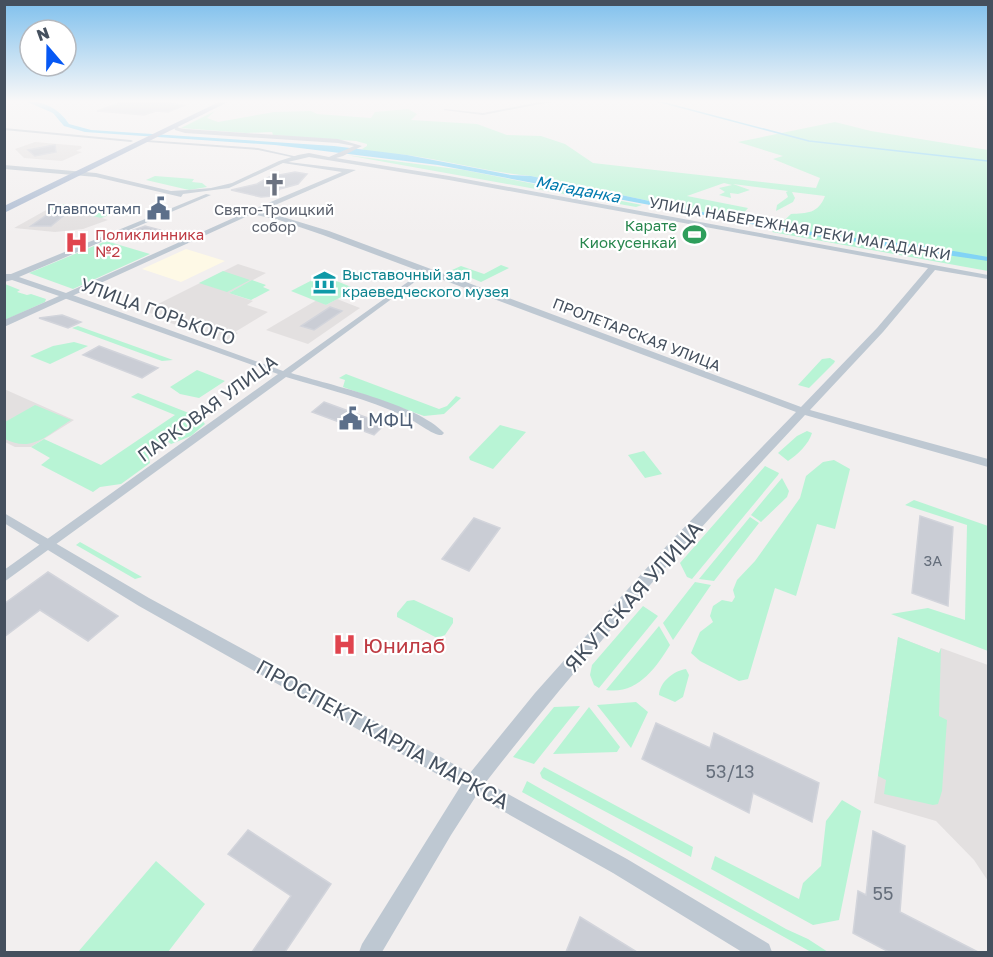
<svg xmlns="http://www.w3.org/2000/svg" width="993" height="957" font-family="'Golos Text',sans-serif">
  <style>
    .commercial { fill: #fef9e6 }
    .education { fill: #e3e0e0 }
    .green { fill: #b8f4d5 }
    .water { fill: #81d3f5 }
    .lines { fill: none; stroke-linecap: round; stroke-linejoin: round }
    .stream { stroke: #81d3f5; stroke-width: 1.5 }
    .building { fill: #cacdd5; stroke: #d2d4db; stroke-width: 1.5 }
    .minor { fill: #bec8d2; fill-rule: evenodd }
    .tertiary { fill: #bec8d2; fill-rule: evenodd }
    .primary { fill: #acbbd1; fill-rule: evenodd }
    .labels { text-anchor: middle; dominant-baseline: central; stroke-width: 4.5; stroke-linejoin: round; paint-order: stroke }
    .far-service-label { font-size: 15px; fill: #4e5e75; stroke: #fff; text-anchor: end }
    .far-worship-label { font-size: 15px; fill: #5b616d; stroke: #fff }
    .far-leisure-label { font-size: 15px; fill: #27864d; stroke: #fff; text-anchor: end }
    .far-street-label { font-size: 15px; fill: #45505e; stroke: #fff }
    .far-health-label { font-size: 15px; fill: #be3a42; stroke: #fff; text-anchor: start }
    .far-culture-label { font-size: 15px; fill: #0d838f; stroke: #fff; text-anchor: start }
    .number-label { font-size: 15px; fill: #666f7c }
    .far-water-label { font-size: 16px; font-style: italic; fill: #017aae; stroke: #fff }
    .street-label { font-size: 18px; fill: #45505e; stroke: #fff }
    .service-label { font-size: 18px; fill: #4e5e75; stroke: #fff; text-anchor: start }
    .near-number-label { font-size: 18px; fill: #666f7c }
    .near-street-label { font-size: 21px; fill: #45505e; stroke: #fff }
    .near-health-label { font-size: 21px; fill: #be3a42; stroke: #fff; text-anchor: start }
  </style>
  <rect width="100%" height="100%" fill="#f2efef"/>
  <path class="commercial" d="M186,249L225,261L181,282L142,269Z"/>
  <path class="education" d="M35,142L81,146L82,148L76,151L82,152L62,161L24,158L15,149Z
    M63,204L116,212L102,218L108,220L83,229L55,232L14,228L48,209Z
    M238,264L266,273L229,293L253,301L247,305L268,312L235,332L238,333L224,342L151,316L155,314L142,312Z
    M337,299L360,308L308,344L266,330L317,300L326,305Z
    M4,389L74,420L31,447H15L5,442Z
    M898,637L939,653L941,648L988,665V881L974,860L936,821L874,803Z"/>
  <path class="green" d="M408,109L417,114L411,120L477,124L507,135L541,136L565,144L593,163L816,188L820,178L773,159L783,156L738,142L835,122L871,131L988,150V271L772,232L791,214C807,213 818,214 825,196L792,192L795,198L793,202L776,211L777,205L788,197L786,192L788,191L733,184L750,190L738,194L730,193L731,198L719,195L725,192L719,188L732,185L724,183L687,196L748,208L743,214L770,220L772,223L697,211L531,176C489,172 449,161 407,155C393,153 374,155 362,149L367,146V144L356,141L273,135L272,132L246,133L181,128L215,111L207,118L218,122L274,112L311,111L317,114L371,118L375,112Z
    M346,155L464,170L642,205L636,207Z
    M155,176L194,179L192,182L202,183L207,187L189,190L146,180Z
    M63,204L116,212L101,218L71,211L47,209Z
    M106,241L150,254L73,289L29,273Z
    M501,265L509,268L481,282L452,270L461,266L484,274Z
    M223,271L250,280L227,292L199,283Z
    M322,275L356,289L326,305L291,291Z
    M252,280L266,285L263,287L270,290L251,300L229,293Z
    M5,284L20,290L17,292L27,295L31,294L46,299L45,302L5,320Z
    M78,326L173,360L162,361L72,328Z
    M74,342L88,346L50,364L30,356L53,346Z
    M830,358L835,361L834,363L809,388L798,385L822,359Z
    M197,370L225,381L199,398L180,394L170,387Z
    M346,374L439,409L447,406L456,396L461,398L444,414L424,416L343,387L345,380L339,378Z
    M138,393L199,417L205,424L191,436L171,444L167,441L148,454L150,463L121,484L100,487L93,492L41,465L50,458L31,447L44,439L101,465L175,415L131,397Z
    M35,405L71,420C47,435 32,453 5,439V422Z
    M500,425L526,432L493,469L470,460L469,457Z
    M807,431L812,433C809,444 797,455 788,461L778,453L797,436Z
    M644,451L662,474L645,478L628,455Z
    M834,460L850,469L835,529L817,524L796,596L775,588L748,679L739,681L700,661L691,653L700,632L713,622L710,616L713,606L722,600L732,602L735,597L733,590L737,580L755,561L800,498L806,476L823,462Z
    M765,466L779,473L778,475L692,579L687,577L680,563Z
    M782,478L789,491L787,497L761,522L751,515Z
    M914,500L988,526V651L891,614L928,608L965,620L967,525L905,505Z
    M750,517L759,523L714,581L699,579Z
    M80,542L142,577L135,579L76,545Z
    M695,582L711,585L673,640L663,623Z
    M414,600L453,618V623L445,635L437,638L397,617V613L407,601Z
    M643,606L658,616L599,688L594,685L590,675L592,665Z
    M659,626L670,645C656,668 637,695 606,690Z
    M898,637L939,653L941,648L939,716L947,720L942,791L938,804L933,805L884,794L886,780L878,776Z
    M686,669L689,675L683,697L675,702L659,695C660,682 673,671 686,669Z
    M636,702L648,712L631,748L597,705Z
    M580,706L534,764L513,757L554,707Z
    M589,707L620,747L617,752L553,754Z
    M544,767L693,847L691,857L542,778L540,773Z
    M527,781L786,929L808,939L828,952H811L522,792Z
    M842,800L861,811L839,920L813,925L711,869L715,856L799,899L803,883L821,866L826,821Z
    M156,861L205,904L168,952H78Z"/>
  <path class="water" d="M25,101C43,101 59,108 69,124L91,130L334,146L407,155L511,175L531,176L697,211L829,235L925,246L988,257V261L809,235L438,165L275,145L85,132L64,126L53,113Z"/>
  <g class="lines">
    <path class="stream" d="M657,101L809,141L988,161"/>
  </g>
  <path class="building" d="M125,101H145L185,105L168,112L156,111L144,115L97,111Z
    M55,145L56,152L35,156L28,150Z
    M295,172L307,174L298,184L280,189L273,196L261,197L231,190L257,184L269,177Z
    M67,213L51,226H31L48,214Z
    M145,226L182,236L172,241L134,230Z
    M330,307L342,311L314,330L301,326Z
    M62,315L81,322L68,328L39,318Z
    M99,346L158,368L142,378L83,355Z
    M324,402L354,413L385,424L374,435L312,412Z
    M920,516L953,527L948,606L912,593Z
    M474,518L500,528L469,571L442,559Z
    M48,572L118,616L88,641L40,610L4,637V604Z
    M656,723L710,748L714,733L819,783L812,822L753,793L749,813L642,759Z
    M248,830L331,884L285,952H252L291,896L228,854Z
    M873,831L905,846L900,912L978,952H889L853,933L858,891L866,895Z
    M580,917L637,952H566Z"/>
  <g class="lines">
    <path class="minor" d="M545,101H556L483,115L443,110L445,109L483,113Z
      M4,128L131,140L133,141L131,142L4,130Z
      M145,140L258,148L298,157L296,158L258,150L147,142Z
      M431,272L436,273L416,281L291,373C330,385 418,404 444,433L442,435C433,436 416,421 406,417C368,399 326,389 286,377L4,582V570L278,374L64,298V294H70L283,371L412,279Z"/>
    <path class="tertiary" d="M176,125L179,128L185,129L338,139L362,146L343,156L336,158L449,176L988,275V279L935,270L883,332L810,410L988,459V467L805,415C694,534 586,653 486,782L627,859L769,944L772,952H742L613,873L476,796L451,835L382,952H359L362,944L460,787L139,606L4,523V513L149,598L470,773L535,693L670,542L796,412L323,235L279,220L252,214L4,327V320L59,296L12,280L4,282L6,274H11L206,194L211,195L19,277L66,293L249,211L342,172L283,163L229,188L183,194L181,197L96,177L4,169V165L96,173L171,191L188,190L211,188L232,183L279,161L298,155L309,153L329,157L354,146L338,143L185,133L175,130L174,126ZM309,157L449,180L928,268L877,328L801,407L329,231L283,217L259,212L356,170L288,162Z"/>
    <path class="primary" d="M221,101H230L4,213V206Z"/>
  </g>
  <linearGradient id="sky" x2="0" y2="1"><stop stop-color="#7fc0ed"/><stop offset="0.43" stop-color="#f9f8f8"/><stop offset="1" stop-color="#f9f8f8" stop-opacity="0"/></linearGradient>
  <rect width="993" height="235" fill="url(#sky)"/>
  <defs>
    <symbol id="church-bare" viewBox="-9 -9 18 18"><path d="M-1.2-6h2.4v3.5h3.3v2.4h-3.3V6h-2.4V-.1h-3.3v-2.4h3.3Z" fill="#6b7280" stroke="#fff" stroke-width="2.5" paint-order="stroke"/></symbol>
    <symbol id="civic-bare" viewBox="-9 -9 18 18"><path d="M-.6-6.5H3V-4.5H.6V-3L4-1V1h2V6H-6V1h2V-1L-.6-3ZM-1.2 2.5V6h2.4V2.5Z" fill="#5c6f8a" stroke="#fff" stroke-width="2.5" paint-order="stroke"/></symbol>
    <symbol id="stadium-bare" viewBox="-9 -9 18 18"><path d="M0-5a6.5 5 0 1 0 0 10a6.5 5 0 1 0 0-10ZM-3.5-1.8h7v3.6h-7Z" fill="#2e9e5b" stroke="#fff" stroke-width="2.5" paint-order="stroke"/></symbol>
    <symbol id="hospital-bare" viewBox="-9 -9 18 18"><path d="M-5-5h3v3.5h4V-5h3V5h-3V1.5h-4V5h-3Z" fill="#e0444e" stroke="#fff" stroke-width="2.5" paint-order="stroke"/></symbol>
    <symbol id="museum-bare" viewBox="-9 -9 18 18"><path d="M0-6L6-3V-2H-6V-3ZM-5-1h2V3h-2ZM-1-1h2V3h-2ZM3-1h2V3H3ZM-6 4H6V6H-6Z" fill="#0f9aa8" stroke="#fff" stroke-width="2.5" paint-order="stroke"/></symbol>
  </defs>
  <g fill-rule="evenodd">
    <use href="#church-bare" x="258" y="168" width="33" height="33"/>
    <use href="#civic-bare" x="142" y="192" width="33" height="33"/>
    <use href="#stadium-bare" x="678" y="218" width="33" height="33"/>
    <use href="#hospital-bare" x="60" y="226" width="33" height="33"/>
    <use href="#museum-bare" x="308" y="266" width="33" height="33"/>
    <use href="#civic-bare" x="334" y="402" width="33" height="33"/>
    <use href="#hospital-bare" x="328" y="628" width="33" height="33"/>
  </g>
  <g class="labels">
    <g class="far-service-label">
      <text x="141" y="208">Главпочтамп</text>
    </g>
    <g class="far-worship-label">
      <text x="274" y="209">Свято-Троицкий<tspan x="274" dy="17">собор</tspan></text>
    </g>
    <g class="far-leisure-label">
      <text x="677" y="225">Карате<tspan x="677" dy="17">Киокусенкай</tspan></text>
    </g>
    <g class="far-street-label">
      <text transform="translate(800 228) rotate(10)">УЛИЦА НАБЕРЕЖНАЯ РЕКИ МАГАДАНКИ</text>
      <text transform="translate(637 334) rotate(21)">ПРОЛЕТАРСКАЯ УЛИЦА</text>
    </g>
    <g class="far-health-label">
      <text x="95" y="234">Поликлинника<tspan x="95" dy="17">№2</tspan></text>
    </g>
    <g class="far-culture-label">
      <text x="342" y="274">Выставочный зал<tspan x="342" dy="17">краеведческого музея</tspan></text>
    </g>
    <g class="number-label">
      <text x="933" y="560">3А</text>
    </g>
    <g class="far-water-label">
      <text transform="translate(578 189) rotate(11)">Магаданка</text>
    </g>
    <g class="street-label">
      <text transform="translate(158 311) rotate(20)">УЛИЦА ГОРЬКОГО</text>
      <text transform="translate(207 408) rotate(-36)">ПАРКОВАЯ УЛИЦА</text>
    </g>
    <g class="service-label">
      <text x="368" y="419">МФЦ</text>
    </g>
    <g class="near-number-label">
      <text x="730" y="771">53/13</text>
      <text x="883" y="893">55</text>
    </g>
    <g class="near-street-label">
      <text transform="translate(633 596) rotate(-48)">ЯКУТСКАЯ УЛИЦА</text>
      <text transform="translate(383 734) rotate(29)">ПРОСПЕКТ КАРЛА МАРКСА</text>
    </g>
    <g class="near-health-label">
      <text x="363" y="645">Юнилаб</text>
    </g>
  </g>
  <rect width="993" height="957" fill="none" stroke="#45505e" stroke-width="12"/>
  <g transform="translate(48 48) rotate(340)"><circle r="28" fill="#ffffff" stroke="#b5b9bf" stroke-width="1.5"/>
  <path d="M0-4.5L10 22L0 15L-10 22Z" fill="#0658f4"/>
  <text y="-9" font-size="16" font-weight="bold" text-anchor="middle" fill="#45505e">N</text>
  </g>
</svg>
